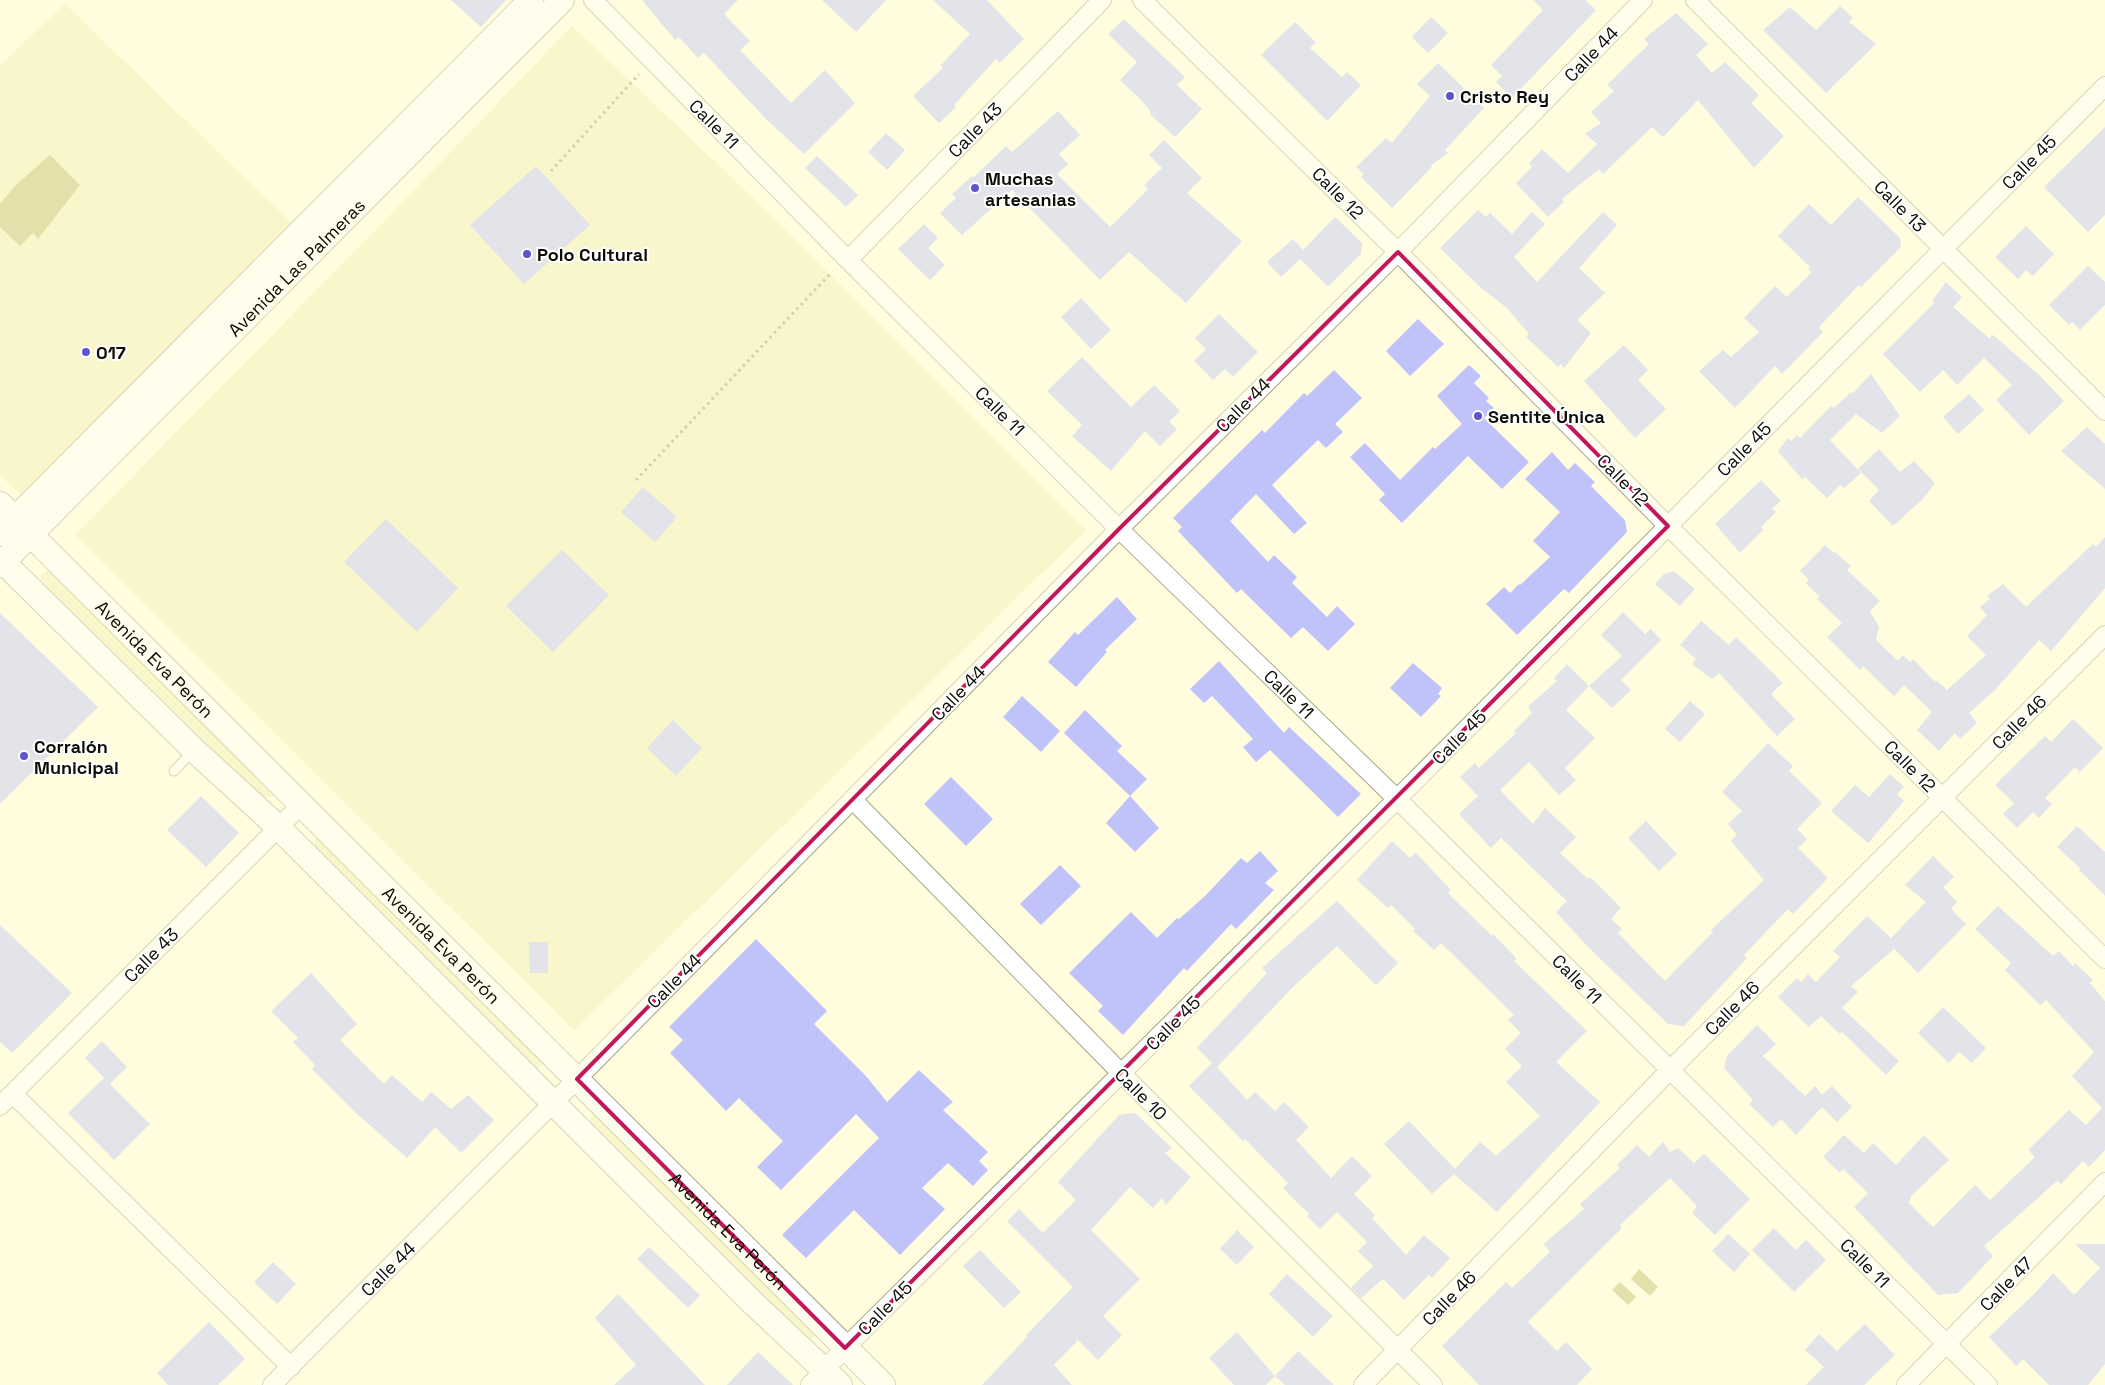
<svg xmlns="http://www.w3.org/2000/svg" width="2105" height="1385" font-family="'Space Grotesk',sans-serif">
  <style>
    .green { fill: #f0edb4 }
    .water { fill: #c1bc71 }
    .building { fill: #c0c3fa }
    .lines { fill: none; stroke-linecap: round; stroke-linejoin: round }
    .lane-casing { stroke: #a5a385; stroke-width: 11 }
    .street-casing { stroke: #a5a385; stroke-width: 20 }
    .secondary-casing { stroke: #a5a385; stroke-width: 26 }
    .path { stroke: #9a9982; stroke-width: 3; stroke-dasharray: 2.5 4; stroke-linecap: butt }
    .lane { stroke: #fff; stroke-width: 9 }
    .street { stroke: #fff; stroke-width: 18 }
    .secondary { stroke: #fff; stroke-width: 24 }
    .marked { fill: none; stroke: #c2185b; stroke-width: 4; stroke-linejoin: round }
    .poi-dot { fill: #5f54cd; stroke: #fff; stroke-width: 2 }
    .labels { text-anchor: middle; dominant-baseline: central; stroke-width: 4; stroke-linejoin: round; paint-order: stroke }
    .street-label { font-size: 18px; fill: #0e0d04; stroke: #fff }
    .poi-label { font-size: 18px; font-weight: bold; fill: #0e0d04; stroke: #fff; text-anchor: start }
  </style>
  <rect width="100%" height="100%" fill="#fffddd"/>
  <path class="green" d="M65,4L298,229L24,498L0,475V65Z
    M572,26L751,196L1086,530L574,1030L75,535L370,236Z
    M49,570L274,794L269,798L261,797L41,580V575L45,571Z
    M316,837H321L544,1059L540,1068H534L314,848Z
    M597,1113L818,1333L810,1340L805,1336L592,1125L590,1118L593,1114Z"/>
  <path class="water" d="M50,155L80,185L38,239L33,233L20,246L0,227V204L16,185Z
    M1639,1269L1658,1287L1650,1296L1631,1279Z
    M1620,1282L1636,1297L1628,1305L1612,1290Z"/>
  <path class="building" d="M451,0H506L481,27Z
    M642,0H738L724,14L750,41L740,50L791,103L825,70L855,103L804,154L766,119L704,53L698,58L679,37L675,40Z
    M822,0H886L856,32Z
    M933,0H987L1024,39L1000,63L996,59L954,105L956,107L939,123L913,96L943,68L941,65L970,34Z
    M1533,0H1585L1596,10L1512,98L1496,82L1502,76L1491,65L1543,10Z
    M1840,6L1853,18L1849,22L1876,44L1826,93L1763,30L1790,7L1816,30Z
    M1676,13L1708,44L1696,55L1712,73L1725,62L1759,95L1751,103L1784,136L1754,168L1698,100L1663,137L1652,127L1603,174L1599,169L1562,199L1564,202L1548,217L1516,183L1532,167L1529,163L1542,149L1568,173L1597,144L1585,134L1601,123L1591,112L1614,91L1607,85L1649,44L1644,39Z
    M1431,17L1448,33L1428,53L1412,37Z
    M1124,19L1185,77L1177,85L1202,109L1175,137L1150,114L1151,112L1141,100L1120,80L1137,62L1108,34Z
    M1295,22L1316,43L1310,48L1342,77L1347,72L1361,85L1327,121L1261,55Z
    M1438,63L1484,108L1445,150L1448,153L1430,166L1432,167L1392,208L1361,177L1364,174L1356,167L1386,138L1392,143L1430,96L1417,84Z
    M1058,111L1080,135L1059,154L1068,164L1057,174L1110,227L1148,189L1144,185L1162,168L1149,155L1164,140L1202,178L1187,193L1242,241L1186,303L1129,252L1100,280L1012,190L962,235L940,213L956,198L952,194L972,176L973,178L1006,146L1012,152Z
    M2105,127V215L2088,232L2044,187Z
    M886,133L905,150L887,170L868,152Z
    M817,156L858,195L846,207L805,168Z
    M536,166L590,225L524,284L470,225Z
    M1858,197L1900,238L1901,247L1861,287L1859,285L1819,327L1823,332L1782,374L1775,366L1735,408L1699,371L1723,350L1731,357L1759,332L1744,318L1775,286L1787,297L1812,272L1808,269L1810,267L1778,236L1809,204L1831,225Z
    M1478,210L1486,217L1490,213L1512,234L1532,212L1545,224L1514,257L1537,282L1603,212L1617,225L1579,268L1605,293L1577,320L1591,333L1564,368L1561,364L1558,367L1526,337L1529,334L1507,308L1481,288L1440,248Z
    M1335,217L1362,243L1361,254L1328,287L1300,259L1281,277L1267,262L1293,239L1303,250Z
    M924,224L938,238L928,248L945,265L930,280L898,249Z
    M2026,226L2054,254L2033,276L2026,270L2018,279L1995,257Z
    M2088,266L2105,282V305L2080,330L2072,322L2069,325L2049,305Z
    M1946,282L1962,297L1953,307L1989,338L1993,335L2038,374L2064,401L2029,435L1996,400L2012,385L1984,358L1957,385L1943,370L1920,392L1883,354L1934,303L1932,301Z
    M1081,298L1111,330L1091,349L1061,317Z
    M1219,314L1258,352L1233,377L1225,369L1213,380L1194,361L1206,349L1195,338Z
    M1418,319L1444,344L1410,376L1386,351Z
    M1624,345L1648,370L1638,380L1666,409L1635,438L1584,381Z
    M1082,357L1131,407L1154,385L1180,411L1169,422L1177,429L1160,446L1145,431L1111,471L1072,436L1082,425L1047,391Z
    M1469,365L1481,376L1474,383L1489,398L1486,401L1494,408L1484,418L1529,462L1502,489L1468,456L1402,523L1379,500L1385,494L1350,457L1365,443L1400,480L1433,447L1435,449L1462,424L1437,396Z
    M1334,370L1362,398L1335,424L1343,432L1326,448L1318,440L1272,485L1307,523L1294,534L1256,494L1230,521L1268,562L1274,555L1297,577L1292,583L1327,617L1337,606L1355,624L1328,651L1303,627L1291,638L1241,589L1237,593L1178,531L1182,527L1173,518L1262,430L1265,433L1304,393L1307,396Z
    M1871,374L1900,416L1882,433L1856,414L1830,440L1861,473L1844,488L1840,485L1827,498L1805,477L1802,479L1778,451L1788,438L1791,441L1797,435L1800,438L1831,406L1834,408L1851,392L1852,394Z
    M1969,394L1984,410L1958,434L1943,417Z
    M2087,427L2105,444V489L2061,451Z
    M1879,449L1900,472L1914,461L1935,483L1924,498L1893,526L1869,501L1879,490L1858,469Z
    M1552,452L1568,470L1575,463L1595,482L1591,486L1625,520L1627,532L1569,593L1564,589L1517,635L1486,604L1504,587L1510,593L1519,584L1520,585L1550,557L1533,541L1560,512L1525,479Z
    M1761,480L1781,501L1772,509L1776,512L1761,527L1763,530L1740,553L1715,524Z
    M643,487L677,517L655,542L621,512Z
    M386,519L458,588L417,632L344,562Z
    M2105,537V588L2051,651L2039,640L1994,691L1969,713L1977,723L1960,739L1955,733L1939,751L1917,730L1932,712L1904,685L1894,696L1863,666L1860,670L1827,637L1842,623L1817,599L1820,597L1806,583L1809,580L1800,571L1825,545L1834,553L1835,552L1851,566L1847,570L1880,601L1870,611L1879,627L1876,640L1898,661L1903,655L1910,662L1913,659L1935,682L1936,680L1947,690L1986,655L1967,636L1987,615L1980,607L1990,599L1987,596L2003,584L2026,607L2093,544L2096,547Z
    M562,550L609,595L553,652L506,606Z
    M1674,571L1695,589L1680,606L1655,584L1664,574Z
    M1117,597L1137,619L1105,650L1107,652L1076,687L1048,662L1075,632L1078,635Z
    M1623,612L1645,634L1651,629L1661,640L1621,680L1631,690L1612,708L1589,686L1622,656L1601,635Z
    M0,613L98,707L0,804Z
    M1701,621L1729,645L1736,637L1783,683L1771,694L1795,719L1777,736L1719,673L1712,679L1692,664L1696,659L1680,645Z
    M1219,661L1284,733L1289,727L1361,794L1338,817L1270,750L1256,762L1243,747L1253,739L1212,696L1204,703L1190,689Z
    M1413,663L1442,688L1438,694L1441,696L1421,717L1390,688Z
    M1567,664L1589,686L1566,710L1595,738L1565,768L1576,780L1559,795L1529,762L1500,790L1533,824L1545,808L1576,837L1560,853L1588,879L1590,877L1621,908L1611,919L1622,929L1618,933L1665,981L1713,932L1711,930L1764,880L1731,841L1737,835L1728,824L1742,811L1722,792L1768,743L1793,766L1789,771L1822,803L1797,829L1807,839L1798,848L1828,878L1793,914L1788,909L1744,955L1747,958L1684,1026L1668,1024L1586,945L1556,912L1567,901L1501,838L1491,848L1459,814L1478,796L1460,777L1475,763L1479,768L1516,733L1514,731L1532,713L1528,706L1557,681L1554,678Z
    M1022,696L1060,731L1041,752L1003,717Z
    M1690,701L1705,714L1680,742L1665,729Z
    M1085,710L1122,746L1117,751L1147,779L1130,796L1159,828L1135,852L1106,823L1130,796L1064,733Z
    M2073,719L2103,748L2080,772L2075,767L2045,798L2052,804L2039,818L2033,812L2017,828L2003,814L2014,803L1995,785L2045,736L2051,742Z
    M673,720L702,748L676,776L647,748Z
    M1890,774L1904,787L1897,794L1904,801L1868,843L1831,811L1855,785L1869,797Z
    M951,777L993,819L966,846L924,804Z
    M201,796L239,833L206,867L167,830Z
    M1646,821L1677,854L1659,871L1628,838Z
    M2077,826L2105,852V896L2079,870L2080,868L2057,847Z
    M1392,841L1410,858L1416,853L1451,890L1448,893L1492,936L1493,934L1516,958L1514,961L1587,1031L1556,1062L1600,1102L1497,1212L1454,1174L1432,1194L1384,1144L1409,1121L1455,1169L1480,1142L1496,1156L1540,1116L1506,1082L1522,1066L1505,1049L1521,1033L1508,1020L1514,1015L1441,943L1434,950L1413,931L1415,929L1391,905L1388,908L1357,880Z
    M1260,851L1278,871L1265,883L1274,890L1236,929L1231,924L1187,971L1184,968L1123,1035L1098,1011L1103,1006L1069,973L1131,912L1157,938L1177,918L1179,919L1205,896L1241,858L1247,863Z
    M1933,856L1954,877L1943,887L1957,902L1951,909L1966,924L1918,973L1894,949L1851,986L1858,992L1842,1008L1899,1061L1886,1075L1842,1032L1840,1034L1821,1016L1809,1027L1778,997L1797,978L1801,982L1808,974L1816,982L1840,957L1833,951L1867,916L1891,938L1926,902L1905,885Z
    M1060,865L1081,886L1041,925L1020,904Z
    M1337,901L1398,963L1376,985L1337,946L1291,989L1217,1067L1247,1100L1255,1092L1275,1111L1284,1102L1309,1127L1296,1140L1331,1178L1352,1156L1372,1176L1354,1194L1375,1215L1372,1218L1406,1255L1424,1235L1450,1258L1432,1278L1429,1275L1404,1300L1383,1279L1361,1298L1351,1288L1373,1266L1358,1251L1367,1242L1337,1212L1320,1229L1307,1216L1309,1214L1283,1188L1288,1183L1245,1139L1243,1141L1189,1086L1212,1063L1197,1048L1267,973L1262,968Z
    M1998,906L2053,956L2059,951L2073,966L2075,963L2093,980L2090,983L2105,1001V1150L2089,1167L2083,1161L2061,1184L2057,1181L1984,1246L1993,1256L1958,1293L1938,1295L1854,1207L1868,1193L1843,1169L1840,1173L1823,1157L1844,1135L1864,1153L1873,1143L1896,1165L1924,1135L1949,1160L1910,1197L1911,1199L1908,1202L1933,1227L1975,1185L1990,1200L2035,1157L2028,1150L2069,1110L2086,1125L2102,1108L2072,1076L2094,1052L2046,1000L2040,1005L2005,970L2011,963L1975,929Z
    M0,925L72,993L12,1053L0,1042Z
    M756,939L827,1011L814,1024L866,1076L887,1102L919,1070L953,1102L943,1110L988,1152L979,1161L988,1170L973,1186L948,1163L922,1188L945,1209L900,1255L854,1210L806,1258L782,1235L879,1138L856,1114L781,1190L757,1167L783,1141L739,1098L726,1111L670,1053L683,1040L669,1027Z
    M529,942H548V973H530Z
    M311,973L357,1024L340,1040L384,1084L392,1075L422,1102L431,1092L451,1109L468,1095L494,1120L461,1153L435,1127L407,1158L357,1114L312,1069L315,1065L293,1042L298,1038L271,1011Z
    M1943,1007L1986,1048L1972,1063L1959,1052L1949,1063L1918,1033Z
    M1757,1025L1776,1044L1763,1056L1805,1096L1815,1086L1822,1095L1832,1086L1852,1107L1837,1122L1822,1107L1796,1135L1781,1119L1773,1127L1749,1104L1753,1100L1724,1068L1727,1056Z
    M102,1041L127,1067L110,1084L85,1058Z
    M104,1078L150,1124L114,1160L68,1113Z
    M1135,1113L1172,1148L1165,1153L1191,1177L1166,1205L1162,1198L1153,1208L1130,1187L1091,1230L1140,1279L1103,1316L1122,1335L1098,1360L1078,1340L1054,1365L1072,1385H982L1028,1336L1026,1335L1073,1287L1007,1221L1019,1209L1043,1233L1076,1200L1058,1182L1119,1115Z
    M1663,1142L1670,1152L1678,1148L1694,1163L1704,1154L1750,1199L1715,1235L1692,1213L1697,1206L1670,1178L1620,1225L1622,1228L1528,1322L1557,1351L1566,1342L1592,1369L1577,1385H1479L1442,1346L1506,1282L1512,1288L1550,1252L1544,1244L1584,1209L1580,1204L1620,1168L1617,1165L1637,1145L1649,1157Z
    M1774,1228L1796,1250L1806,1240L1826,1260L1794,1292L1752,1250Z
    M1237,1230L1254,1247L1237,1265L1220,1249Z
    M1728,1234L1750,1254L1734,1272L1712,1251Z
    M2075,1244H2105V1364L2088,1385H2049L2023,1359L2016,1366L1989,1337L2036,1292L2053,1273L2074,1295L2100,1268Z
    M649,1247L700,1295L688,1308L637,1259Z
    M980,1250L1021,1292L1004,1308L963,1266Z
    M273,1262L296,1284L277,1304L254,1282Z
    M1287,1274L1333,1316L1313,1337L1269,1294Z
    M618,1294L662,1340L705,1385H614L636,1365L595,1318Z
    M209,1322L245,1359L218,1385H168L157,1373Z
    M1865,1324L1895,1355L1864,1385H1806L1824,1367L1805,1350L1819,1334L1837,1351Z
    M1237,1332L1275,1376L1266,1385H1234L1209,1358Z
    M1298,1351L1334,1385H1285L1275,1376Z
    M758,1352L793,1385H727Z"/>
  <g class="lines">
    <defs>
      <path id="lane" d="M174,771L194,750"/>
      <path id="street" d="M593,0L848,260L1119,529L1397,799L1988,1385
        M1142,0L1398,252L1668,526L2105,959
        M1695,0L2105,411
        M848,260L1102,0
        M853,800L1122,1074L1433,1385
        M13,1094L291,1367
        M0,1106L302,804
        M272,1385L577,1079L1119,529L1398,252L1643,0
        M810,1385L845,1348L1397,799L2105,86
        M1363,1385L1670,1070L2105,635
        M1906,1385L2105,1182"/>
      <g id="secondary">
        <path id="s1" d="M0,504L883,1385"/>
        <path d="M0,534L531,0"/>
        <path d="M0,559L194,750L278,827L753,1303L840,1385"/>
        <path id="s2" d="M0,565L562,0"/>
      </g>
    </defs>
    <use href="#lane" class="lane-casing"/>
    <use href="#street" class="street-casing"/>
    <use href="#secondary" class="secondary-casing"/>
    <path class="path" d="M551,171L639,74
      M636,480L830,274"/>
    <use href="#lane" class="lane"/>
    <use href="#street" class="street"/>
    <use href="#secondary" class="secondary"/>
  </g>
  <path d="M0 0H2105V1385H0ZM1398,252L1668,526L845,1348L577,1079L1119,529Z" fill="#fffddd" fill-opacity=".55" fill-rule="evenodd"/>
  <path class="marked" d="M1398,252L1668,526L845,1348L577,1079L1119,529Z"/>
  <g class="poi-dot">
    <circle cx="1450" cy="96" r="5"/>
    <circle cx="975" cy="188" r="5"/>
    <circle cx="527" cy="254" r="5"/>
    <circle cx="86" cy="352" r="5"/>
    <circle cx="1478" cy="416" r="5"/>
    <circle cx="24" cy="756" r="5"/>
  </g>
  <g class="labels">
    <g class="street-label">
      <text transform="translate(1591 54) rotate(-46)">Calle 44</text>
      <text transform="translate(714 124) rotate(45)">Calle 11</text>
      <text transform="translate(975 130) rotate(-46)">Calle 43</text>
      <text transform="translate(2029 162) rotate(-45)">Calle 45</text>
      <text transform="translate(1338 193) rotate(45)">Calle 12</text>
      <text transform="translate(1900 206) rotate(45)">Calle 13</text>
      <text stroke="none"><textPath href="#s2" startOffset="420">Avenida Las Palmeras</textPath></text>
      <text transform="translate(1243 405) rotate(-45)">Calle 44</text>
      <text transform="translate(1000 411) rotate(45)">Calle 11</text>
      <text transform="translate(1744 449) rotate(-45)">Calle 45</text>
      <text transform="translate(1623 480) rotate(45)">Calle 12</text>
      <text stroke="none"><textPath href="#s1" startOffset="219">Avenida Eva Perón</textPath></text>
      <text transform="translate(958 693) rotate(-46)">Calle 44</text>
      <text transform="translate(1289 694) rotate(44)">Calle 11</text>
      <text transform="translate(2019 722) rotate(-45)">Calle 46</text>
      <text transform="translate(1459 737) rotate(-45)">Calle 45</text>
      <text transform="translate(1910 766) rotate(45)">Calle 12</text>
      <text stroke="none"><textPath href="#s1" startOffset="624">Avenida Eva Perón</textPath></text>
      <text transform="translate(151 955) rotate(-45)">Calle 43</text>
      <text transform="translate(1577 979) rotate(45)">Calle 11</text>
      <text transform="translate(674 981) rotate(-45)">Calle 44</text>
      <text transform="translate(1732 1008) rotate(-45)">Calle 46</text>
      <text transform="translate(1173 1023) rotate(-45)">Calle 45</text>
      <text transform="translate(1141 1094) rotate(45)">Calle 10</text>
      <text stroke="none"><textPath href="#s1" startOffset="1029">Avenida Eva Perón</textPath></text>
      <text transform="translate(1865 1263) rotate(45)">Calle 11</text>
      <text transform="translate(388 1269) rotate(-45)">Calle 44</text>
      <text transform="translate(2006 1284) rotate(-46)">Calle 47</text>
      <text transform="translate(1449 1298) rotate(-46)">Calle 46</text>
      <text transform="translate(885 1308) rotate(-45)">Calle 45</text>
    </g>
    <g class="poi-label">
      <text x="1460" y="96">Cristo Rey</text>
      <text x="985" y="178">Muchas<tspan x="985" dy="21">artesanias</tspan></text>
      <text x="537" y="254">Polo Cultural</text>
      <text x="96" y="352">017</text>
      <text x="1488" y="416">Sentite Única</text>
      <text x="34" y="746">Corralón<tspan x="34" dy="21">Municipal</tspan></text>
    </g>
  </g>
</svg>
